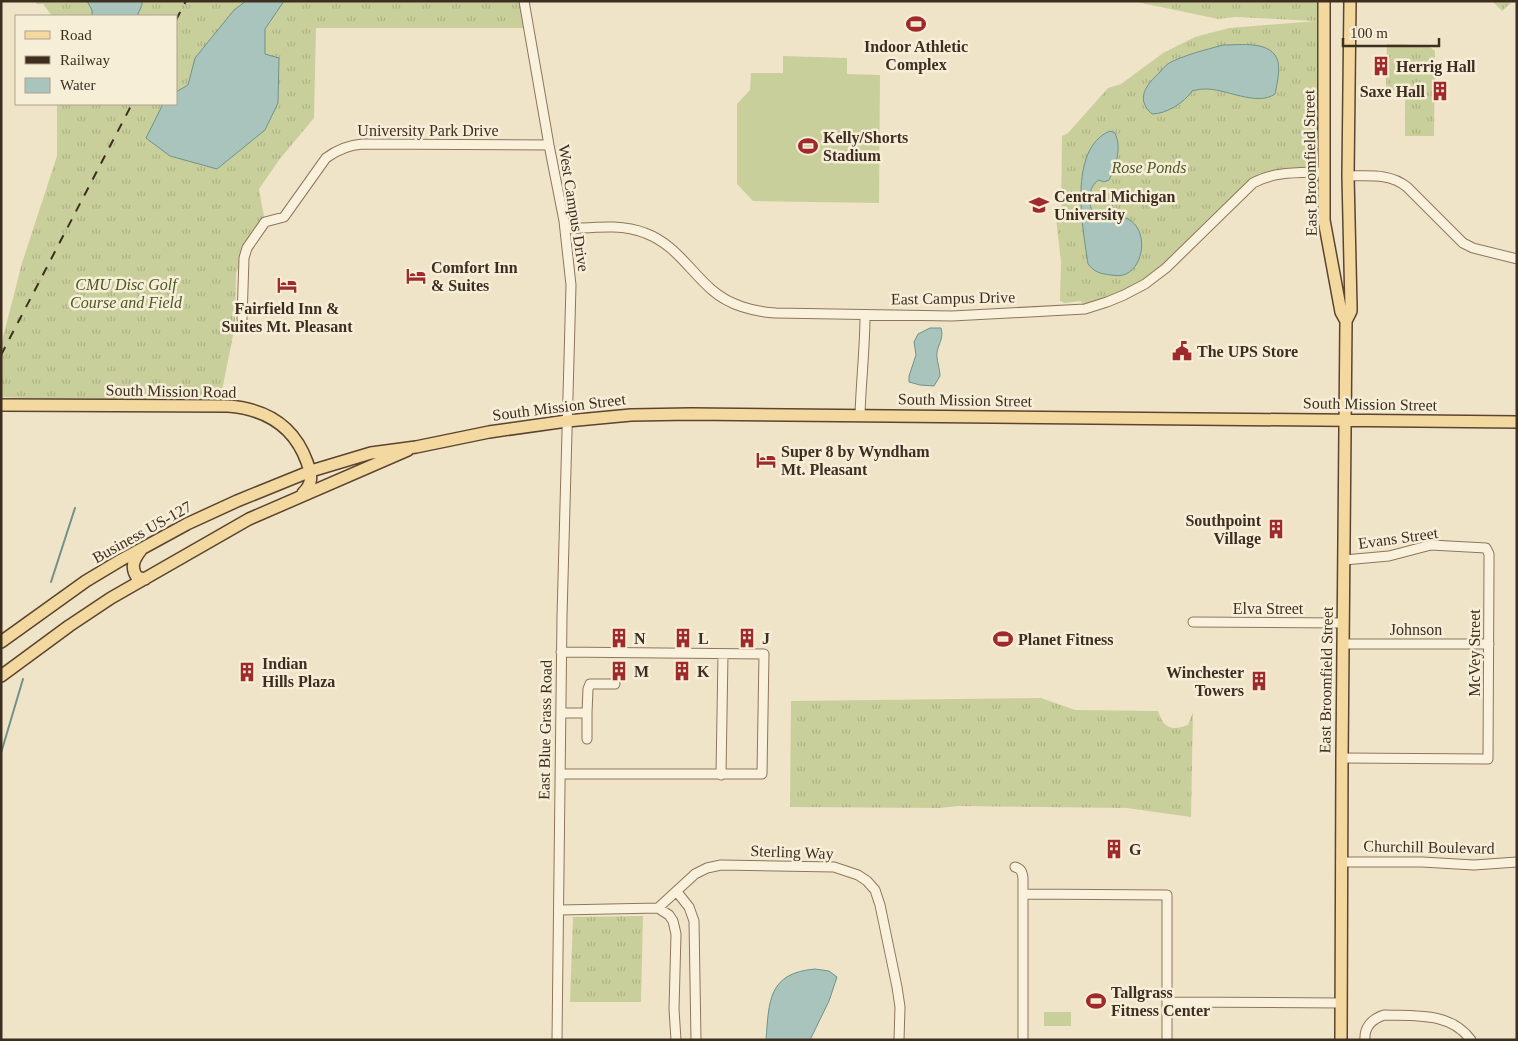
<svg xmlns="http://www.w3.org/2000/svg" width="1518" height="1041" font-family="Georgia,serif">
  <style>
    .grass { fill: url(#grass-tufts) }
    .pitch { fill: #c9cf9b }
    .water { fill: #a9c4bc; stroke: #6f938a }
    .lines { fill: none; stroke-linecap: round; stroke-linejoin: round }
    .stream { stroke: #6f938a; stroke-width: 2 }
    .minor-casing { stroke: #8d765c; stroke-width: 11 }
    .major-casing { stroke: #5b4430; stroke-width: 14 }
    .minor { stroke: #faf1dc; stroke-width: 9 }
    .major { stroke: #f3d9a0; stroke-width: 11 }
    .rail { stroke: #3d2e20; stroke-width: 2; stroke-dasharray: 9 9; stroke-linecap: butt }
    .labels { text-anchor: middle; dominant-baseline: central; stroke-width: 5; stroke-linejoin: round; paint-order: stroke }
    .poi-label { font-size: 16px; font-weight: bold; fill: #3d2e20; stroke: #f7eed8; text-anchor: start }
    .street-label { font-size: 16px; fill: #3d2e20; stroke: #f7eed8 }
    .park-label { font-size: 16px; font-style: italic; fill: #4d5a26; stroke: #f7eed8 }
  </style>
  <defs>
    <pattern id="grass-tufts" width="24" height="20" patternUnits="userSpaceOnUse" patternTransform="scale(1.25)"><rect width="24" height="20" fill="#c9cf9b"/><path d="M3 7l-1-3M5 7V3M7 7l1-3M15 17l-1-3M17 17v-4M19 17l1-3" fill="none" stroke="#aeb285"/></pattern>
  </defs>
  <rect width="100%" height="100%" fill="#f0e4c8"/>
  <path class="grass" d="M35,1H524L529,28H316L314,118L279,160L259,189L265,222L236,273L235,325L219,406L1,397V345L22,263L57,156V104H176V16H52L43,4H37Z
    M1132,1H1324L1323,172L1260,179L1154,277L1085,309L1081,301L1065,303L1060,301L1061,262L1056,219L1061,218L1062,136L1068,133L1108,88L1121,84L1163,53L1195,37L1229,28L1317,21L1235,17L1218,19Z
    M1492,1H1513L1502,11Z
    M1387,44L1427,45L1435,51L1434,136H1405V89L1386,91Z
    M1041,698L1075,710L1158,711C1164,729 1171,731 1188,725L1193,712L1191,817L1127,808L958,806L940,808L790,807L791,701Z
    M643,916L641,1002H570L573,917Z"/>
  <path class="pitch" d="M783,56L847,58V74L880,75L879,203L753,201L737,184V104L750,90L751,73H783Z
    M1390,61H1401L1400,82H1390Z
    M1044,1012H1071V1026H1044Z"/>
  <path class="water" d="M87,1H142V5L137,16H92V10Z
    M246,1H284L265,29V54L279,58L278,103L265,130L217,169L170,156L146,138L163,104H176V92L188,85L195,58L234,10Z
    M1223,45C1240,45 1273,40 1278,62C1280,72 1277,84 1275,94C1257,107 1225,88 1204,89C1200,89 1196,90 1192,91C1184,103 1166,114 1152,114C1135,99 1146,85 1160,72C1163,68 1167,64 1171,62C1188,54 1205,50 1223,45Z
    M1110,131L1115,133C1122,148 1116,166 1109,180L1104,182L1099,180C1087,186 1087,210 1097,218C1107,217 1119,214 1128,219C1148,229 1145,265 1126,274C1122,276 1116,276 1111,275C1101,274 1094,272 1088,264C1083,229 1067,149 1110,131Z
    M930,328H941C944,337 939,343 937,352C936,359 940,369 940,376L934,386L920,385L909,382V376L916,355L914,342L918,334Z
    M815,969L829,971L837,977L829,1001L810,1040H766C769,1001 768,973 815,969Z"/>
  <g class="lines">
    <path class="stream" d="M51,582L75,508
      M1,753L23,679"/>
    <defs>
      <path id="minor" d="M524,1L549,145L564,221L571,285L562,616L557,1040
        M1348,176C1369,176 1390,173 1407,187L1463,243L1473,248L1517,259
        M565,229C591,228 620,223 645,233C675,244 689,270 712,290C729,305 754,312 776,313L952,316L1085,309L1107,302L1124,295L1145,284L1166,268L1253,183C1274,171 1300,173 1323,172
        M242,319L244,258L247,248L265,222L284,217L326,158C338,149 349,145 363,144L549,145
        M860,415C861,381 865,348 865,315
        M1193,622L1343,623
        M1343,644H1489
        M561,713H587V739
        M587,713L588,689L590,684H615
        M1342,758L1488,759L1489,565V554L1486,548L1431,545L1389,556L1344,560
        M560,774H762L764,654L561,652
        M721,775L723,654
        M1341,862H1422L1474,865L1517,862
        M1015,867C1021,869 1022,871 1023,878V1040
        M677,892L689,907L694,921L696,1040
        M1024,894L1167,895V1040
        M658,908L669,915L673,921L676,934L674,1009L676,1040
        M560,910L658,908L695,874L707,868L721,865L834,867L858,875L867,881L875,890L880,905L897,987L900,1007L899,1040
        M1167,1002L1341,1003
        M1365,1040C1364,1027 1372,1019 1384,1015C1415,1016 1451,1012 1471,1040"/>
      <path id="major" d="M1324,1V220L1341,312L1346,321
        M1,405L228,406C266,409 294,426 307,462C312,476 313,483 303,493
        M141,550C134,559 130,567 137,577L145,579
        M1,642L86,581L121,560L187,524L237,501L311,471L371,453L416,447L489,432L567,421L631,415L691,414L1517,422
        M1,676L69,626L111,598L249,519L408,450
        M1341,1040L1342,758L1346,321L1351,311V307L1348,176L1350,1"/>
    </defs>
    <use href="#minor" class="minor-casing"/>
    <use href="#major" class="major-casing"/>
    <use href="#minor" class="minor"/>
    <use href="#major" class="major"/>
    <path class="rail" d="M176,20L186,1
      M1,355L132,104"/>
  </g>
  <defs>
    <symbol id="stadium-bare" viewBox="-9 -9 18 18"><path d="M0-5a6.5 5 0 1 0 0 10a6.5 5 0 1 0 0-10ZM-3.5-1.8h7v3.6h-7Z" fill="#9e2a2b" stroke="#f7eed8" stroke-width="2.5" paint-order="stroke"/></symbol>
    <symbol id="building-bare" viewBox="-9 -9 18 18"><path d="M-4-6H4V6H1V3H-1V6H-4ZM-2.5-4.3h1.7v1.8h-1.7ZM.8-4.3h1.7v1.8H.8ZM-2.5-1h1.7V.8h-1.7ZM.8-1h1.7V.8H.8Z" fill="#9e2a2b" stroke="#f7eed8" stroke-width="2.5" paint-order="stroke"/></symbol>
    <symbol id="university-bare" viewBox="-9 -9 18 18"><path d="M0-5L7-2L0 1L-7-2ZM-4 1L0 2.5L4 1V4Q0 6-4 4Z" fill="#9e2a2b" stroke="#f7eed8" stroke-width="2.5" paint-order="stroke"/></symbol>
    <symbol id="hotel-bare" viewBox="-9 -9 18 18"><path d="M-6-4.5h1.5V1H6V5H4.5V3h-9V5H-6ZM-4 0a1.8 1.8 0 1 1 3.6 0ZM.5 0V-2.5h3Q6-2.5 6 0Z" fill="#9e2a2b" stroke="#f7eed8" stroke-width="2.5" paint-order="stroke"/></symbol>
    <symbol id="civic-bare" viewBox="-9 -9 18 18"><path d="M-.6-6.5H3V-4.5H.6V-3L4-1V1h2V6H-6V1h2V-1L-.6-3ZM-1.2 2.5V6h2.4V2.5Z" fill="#9e2a2b" stroke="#f7eed8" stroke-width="2.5" paint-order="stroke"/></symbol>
  </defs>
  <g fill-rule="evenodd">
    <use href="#stadium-bare" x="902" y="10" width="28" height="28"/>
    <use href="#building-bare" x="1367" y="52" width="28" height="28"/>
    <use href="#building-bare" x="1426" y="77" width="28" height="28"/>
    <use href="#stadium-bare" x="794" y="132" width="28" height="28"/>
    <use href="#university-bare" x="1025" y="191" width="28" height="28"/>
    <use href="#hotel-bare" x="402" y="262" width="28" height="28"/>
    <use href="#hotel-bare" x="273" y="271" width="28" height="28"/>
    <use href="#civic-bare" x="1168" y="337" width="28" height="28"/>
    <use href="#hotel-bare" x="752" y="446" width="28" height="28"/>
    <use href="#building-bare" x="1262" y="515" width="28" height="28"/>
    <use href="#building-bare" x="605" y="624" width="28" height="28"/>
    <use href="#building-bare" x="669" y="624" width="28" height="28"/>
    <use href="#building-bare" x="733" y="624" width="28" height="28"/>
    <use href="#stadium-bare" x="989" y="625" width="28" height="28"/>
    <use href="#building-bare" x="605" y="657" width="28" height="28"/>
    <use href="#building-bare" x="668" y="657" width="28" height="28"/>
    <use href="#building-bare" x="233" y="658" width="28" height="28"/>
    <use href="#building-bare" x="1245" y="667" width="28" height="28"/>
    <use href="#building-bare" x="1100" y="835" width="28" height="28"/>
    <use href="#stadium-bare" x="1082" y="987" width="28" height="28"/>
  </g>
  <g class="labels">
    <g class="poi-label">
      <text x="916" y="46" text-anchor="middle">Indoor Athletic<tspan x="916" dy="18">Complex</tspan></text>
      <text x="1396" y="66">Herrig Hall</text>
      <text x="1425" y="91" text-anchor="end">Saxe Hall</text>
      <text x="823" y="137">Kelly/Shorts<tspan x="823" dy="18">Stadium</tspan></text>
      <text x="1054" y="196">Central Michigan<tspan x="1054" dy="18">University</tspan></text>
      <text x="431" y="267">Comfort Inn<tspan x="431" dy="18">&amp; Suites</tspan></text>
      <text x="287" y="308" text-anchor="middle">Fairfield Inn &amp;<tspan x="287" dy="18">Suites Mt. Pleasant</tspan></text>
      <text x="1197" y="351">The UPS Store</text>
      <text x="781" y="451">Super 8 by Wyndham<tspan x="781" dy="18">Mt. Pleasant</tspan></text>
      <text x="1261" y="520" text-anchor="end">Southpoint<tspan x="1261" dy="18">Village</tspan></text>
      <text x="634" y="638">N</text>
      <text x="698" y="638">L</text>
      <text x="762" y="638">J</text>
      <text x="1018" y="639">Planet Fitness</text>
      <text x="262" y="663">Indian<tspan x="262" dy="18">Hills Plaza</tspan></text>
      <text x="634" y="671">M</text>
      <text x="697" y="671">K</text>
      <text x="1244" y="672" text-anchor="end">Winchester<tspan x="1244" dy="18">Towers</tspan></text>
      <text x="1129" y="849">G</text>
      <text x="1111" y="992">Tallgrass<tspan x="1111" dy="18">Fitness Center</tspan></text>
    </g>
    <g class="street-label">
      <text x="428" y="130">University Park Drive</text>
      <text transform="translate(1310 163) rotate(-91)">East Broomfield Street</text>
      <text transform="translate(574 208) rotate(81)">West Campus Drive</text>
      <text transform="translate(953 298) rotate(-1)">East Campus Drive</text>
      <text transform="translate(171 391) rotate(1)">South Mission Road</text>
      <text transform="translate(965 400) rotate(1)">South Mission Street</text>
      <text transform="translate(1370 404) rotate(1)">South Mission Street</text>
      <text transform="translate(559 407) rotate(-7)">South Mission Street</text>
      <text transform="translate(142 532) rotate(-29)">Business US-127</text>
      <text transform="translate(1398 538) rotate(-8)">Evans Street</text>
      <text x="1268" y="608">Elva Street</text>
      <text x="1416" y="629">Johnson</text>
      <text transform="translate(1474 653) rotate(-90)">McVey Street</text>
      <text transform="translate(1326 680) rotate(-89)">East Broomfield Street</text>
      <text transform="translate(545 730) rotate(-89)">East Blue Grass Road</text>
      <text transform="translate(1429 847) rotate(1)">Churchill Boulevard</text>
      <text transform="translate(792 852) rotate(2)">Sterling Way</text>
    </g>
    <g class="park-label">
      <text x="1149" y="167">Rose Ponds</text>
      <text x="126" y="284">CMU Disc Golf<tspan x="126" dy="18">Course and Field</tspan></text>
    </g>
  </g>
  <rect width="1518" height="1041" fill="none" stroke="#3d2e20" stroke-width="5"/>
  <rect x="15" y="15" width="162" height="90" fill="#f7eed8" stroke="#ada18e"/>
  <rect x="25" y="31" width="25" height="8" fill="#f3d9a0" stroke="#ada18e"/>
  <text x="60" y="40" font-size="15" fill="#3d2e20">Road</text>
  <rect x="25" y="56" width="25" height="8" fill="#3d2e20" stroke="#ada18e"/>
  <text x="60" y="65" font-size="15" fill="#3d2e20">Railway</text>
  <rect x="25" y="78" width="25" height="15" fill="#a9c4bc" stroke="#ada18e"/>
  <text x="60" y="90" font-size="15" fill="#3d2e20">Water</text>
  <path d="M1343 38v8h96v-8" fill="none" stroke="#3d2e20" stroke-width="2.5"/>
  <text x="1350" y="38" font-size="15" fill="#3d2e20" stroke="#f7eed8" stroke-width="4" paint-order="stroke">100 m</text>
</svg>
